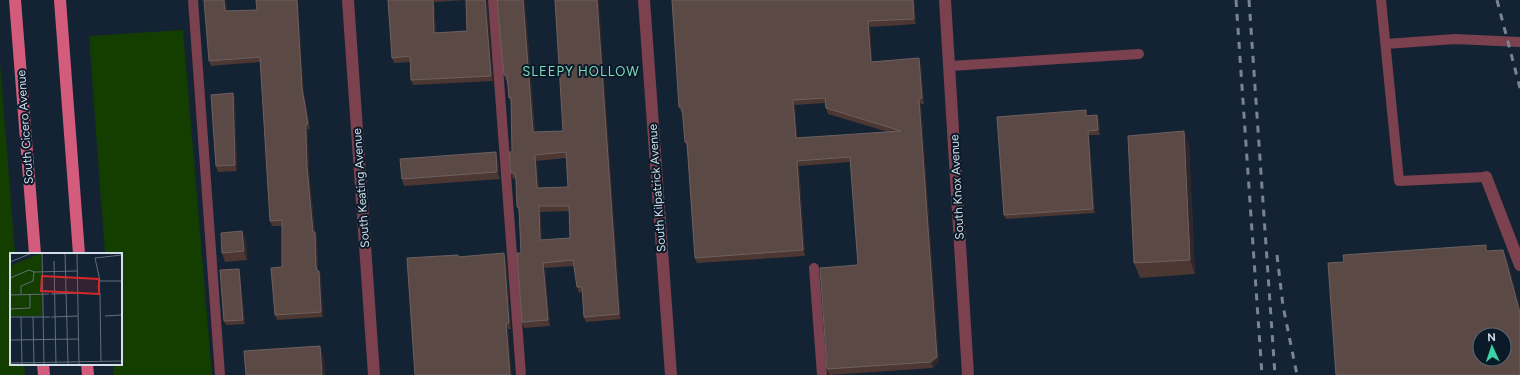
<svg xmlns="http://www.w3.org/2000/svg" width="1520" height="375" font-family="Figtree,sans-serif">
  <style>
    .green { fill: #143e00 }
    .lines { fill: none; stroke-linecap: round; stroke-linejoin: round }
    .lane { stroke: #7b414f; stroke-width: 10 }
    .street { stroke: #7b414f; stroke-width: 12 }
    .primary { stroke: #d35b7b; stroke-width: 12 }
    .rail { stroke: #778491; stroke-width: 3; stroke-dasharray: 7 7; stroke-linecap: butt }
    .wall { fill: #4c3732; fill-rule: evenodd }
    .shaded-wall { fill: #30272a }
    .building { fill: #5b4945; stroke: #6e605f; fill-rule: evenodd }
    .labels { text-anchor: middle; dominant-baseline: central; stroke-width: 4; stroke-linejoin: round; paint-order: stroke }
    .street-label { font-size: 12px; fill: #d4dee9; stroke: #0a1a29 }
    .neighbourhood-label { font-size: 13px; letter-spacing: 1px; fill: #80dab9; stroke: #0a1a29 }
    .inset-road { fill: none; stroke: #616e7c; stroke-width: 1 }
    .view { fill: #d62828; fill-opacity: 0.15; stroke: #d62828; stroke-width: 2 }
    .inset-edge { fill: none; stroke: #d4dee9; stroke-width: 2 }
  </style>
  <rect width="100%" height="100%" fill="#142333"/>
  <path class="green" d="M183,30L212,375H114L113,364H121V254H105L89,36Z
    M0,63L15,254H11V364H24L25,375H0Z"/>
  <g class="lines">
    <path class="lane" d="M193,0L220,375
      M493,0L521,375
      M1381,0L1399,181L1486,177
      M1386,44L1455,39L1520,42
      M950,66L1139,54
      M814,268L822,375"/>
    <path class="street" d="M348,0L374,375
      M644,0L671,375
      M945,0L968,375
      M1486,177L1520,265"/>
    <path class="primary" d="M15,0L35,254
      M60,0L79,254
      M43,364L44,375
      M87,364L88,375"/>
    <path class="rail" d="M1236,0L1262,375
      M1249,0L1275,375
      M1497,0L1520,88
      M1277,255L1283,306L1297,375"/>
  </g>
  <path class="wall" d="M226,0L227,11L304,93L310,129H308V140L309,172L315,232L317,237L318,270V271H319L321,276L323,317L277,320L275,315L282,267V226H272L270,221L260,62L211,66L209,61Z
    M388,0H487L493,81L413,85L411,80L410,62L394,63L392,58ZM466,0L467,31L436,33L434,2Z
    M497,0H525L535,132L563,131L621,319L586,322L584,317L582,292L579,293L577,287L574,266L545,268L550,326L524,328L522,322L521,253L519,212L517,207L516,178L513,179L511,173L512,152L511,103L509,98L508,81H506L504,75ZM566,158L568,187L539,188L537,161ZM569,211L570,238L542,240L540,212Z
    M672,0H914L916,24L870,27L872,61L921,64L924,104H921L939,362L933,368L829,375L827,369L858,265L850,162L799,166L805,256L697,263L695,258L687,147L685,142L683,112H681L679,107ZM825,103L826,108L828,114L888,132L797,138L795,105Z
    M233,93L235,99L237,171L218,172L216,166Z
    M1088,116L1099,120L1100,135H1089L1095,213L1006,219L1004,215Z
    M1184,131L1189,145L1195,274L1140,278L1134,263Z
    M498,159L500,179L404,186L402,179Z
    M242,231L246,240L247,260L225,262L222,253Z
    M459,257L506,260L511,329H508Z
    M239,269L240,274L245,324L226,325L224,321Z"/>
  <path class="shaded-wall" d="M224,0H226L227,17L225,11Z
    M297,0H298L304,93L310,129L308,124L302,88Z
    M433,0H434V2L436,38L434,33Z
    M485,0H487L493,81L491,76Z
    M523,0H525L535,137L533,132Z
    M597,0H599L621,319L619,314Z
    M913,0H914L916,24L914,19Z
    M868,21L870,27L873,67L871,62Z
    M919,58L921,64L924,104L922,98Z
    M233,93L235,99L237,171L235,165Z
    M919,99L921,104L939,362L933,368L931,362Z
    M793,100L795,105L797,144L796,138Z
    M1097,115L1099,120L1100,135L1098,130Z
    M306,124L308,129V140L309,172L315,234V232L317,237L318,270L319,276L316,265L307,167L306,135Z
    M1088,131L1089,135L1095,213L1093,209Z
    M1184,131L1189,145L1195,274L1190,260Z
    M496,152L498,159L500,179L497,172Z
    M535,155L537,161L539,193L537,188Z
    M797,161L799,166L805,256L803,250Z
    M539,206L540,212L542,245L540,240Z
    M242,231L246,240L247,260L244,251Z
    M1503,250L1509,264L1520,308V313Z
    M504,253L506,260L511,329L509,323Z
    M543,263L545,268L550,326L548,320Z
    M239,269L240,274L245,324L243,320Z
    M319,271L321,276L323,317L321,312Z
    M506,323L508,329L512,375H510Z
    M320,346L324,358L326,375H322Z"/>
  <path class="building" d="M204,0H224L225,11L257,10L256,0H297L302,88L308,124H306V135L307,167L313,232H315L316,265L317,271H319L321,312L275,315L271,268L282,267V220L270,221L260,57L209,61Z
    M388,0H433L434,33L467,31L466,0H485L491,76L411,80L410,56L392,58Z
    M497,0H523L533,132L563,131L555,0H597L619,314L584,317L582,287H577L573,260L543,263L548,320L522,322L517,253H521L519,207H517L516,181L515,173H511L509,152H512L511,97L509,98L507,75H504ZM566,152L568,187L537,188L535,155ZM539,206H569L570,238L540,240Z
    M672,0H913L914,19L868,21L871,62L919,58L922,98L919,99L937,357L931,362L827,369L820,268L858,265L850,157L797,161L803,250L695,258L687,142H685L682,107H679ZM825,98L826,108L901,131L796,138L793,100Z
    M233,93L235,165L216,166L211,95Z
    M1086,110V116L1097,115L1098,130L1088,131L1093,209L1004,215L997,117Z
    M1184,131L1190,260L1134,263L1128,136Z
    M496,152L497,172L402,179L400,159Z
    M242,231L244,251L222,253L221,233Z
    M1486,245V251L1503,250L1520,313V375H1336L1328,263L1344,262L1343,255ZM1480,335H1504V359H1480Z
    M504,253L509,323H506L510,375H415L407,258L458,255V257Z
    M239,269L243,320L224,321L220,270Z
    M320,346L322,375H246L244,351Z"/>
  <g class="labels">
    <g class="street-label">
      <text transform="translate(25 127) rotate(-94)">South Cicero Avenue</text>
      <text transform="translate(957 187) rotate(-93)">South Knox Avenue</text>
      <text transform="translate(361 188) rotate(-94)">South Keating Avenue</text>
      <text transform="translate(657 188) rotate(-94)">South Kilpatrick Avenue</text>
    </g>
    <g class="neighbourhood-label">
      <text x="581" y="71">SLEEPY HOLLOW</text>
    </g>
  </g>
  <g transform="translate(10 253)">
    <rect width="112" height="112" fill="#142333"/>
    <path d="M31,0L32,63H0V13Z" fill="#143e00"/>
    <path class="inset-road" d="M32,0L34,112M55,0L58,112M67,0L69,112M112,2L85,5L90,28H112M44,8L46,112M0,9L22,0M0,25L19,17L24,19L67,18M88,33L90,41L91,108M11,41V33L23,28L24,19M41,41L76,40M0,42L39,41M0,56L20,55V41M95,63L112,62M0,64H40M11,64L12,112M23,64L24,112M41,64L68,63M0,69V87M0,87L69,86M0,110L112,108"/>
    <path class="view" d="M32,23L89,26V41L31,38Z"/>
    <rect width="112" height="112" class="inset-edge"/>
  </g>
  <g transform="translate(1492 347) rotate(357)"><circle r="19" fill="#0a1a29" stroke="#5b6876"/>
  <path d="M0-3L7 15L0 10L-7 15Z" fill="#39d4a5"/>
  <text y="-6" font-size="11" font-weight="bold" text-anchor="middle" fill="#d4dee9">N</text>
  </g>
</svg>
